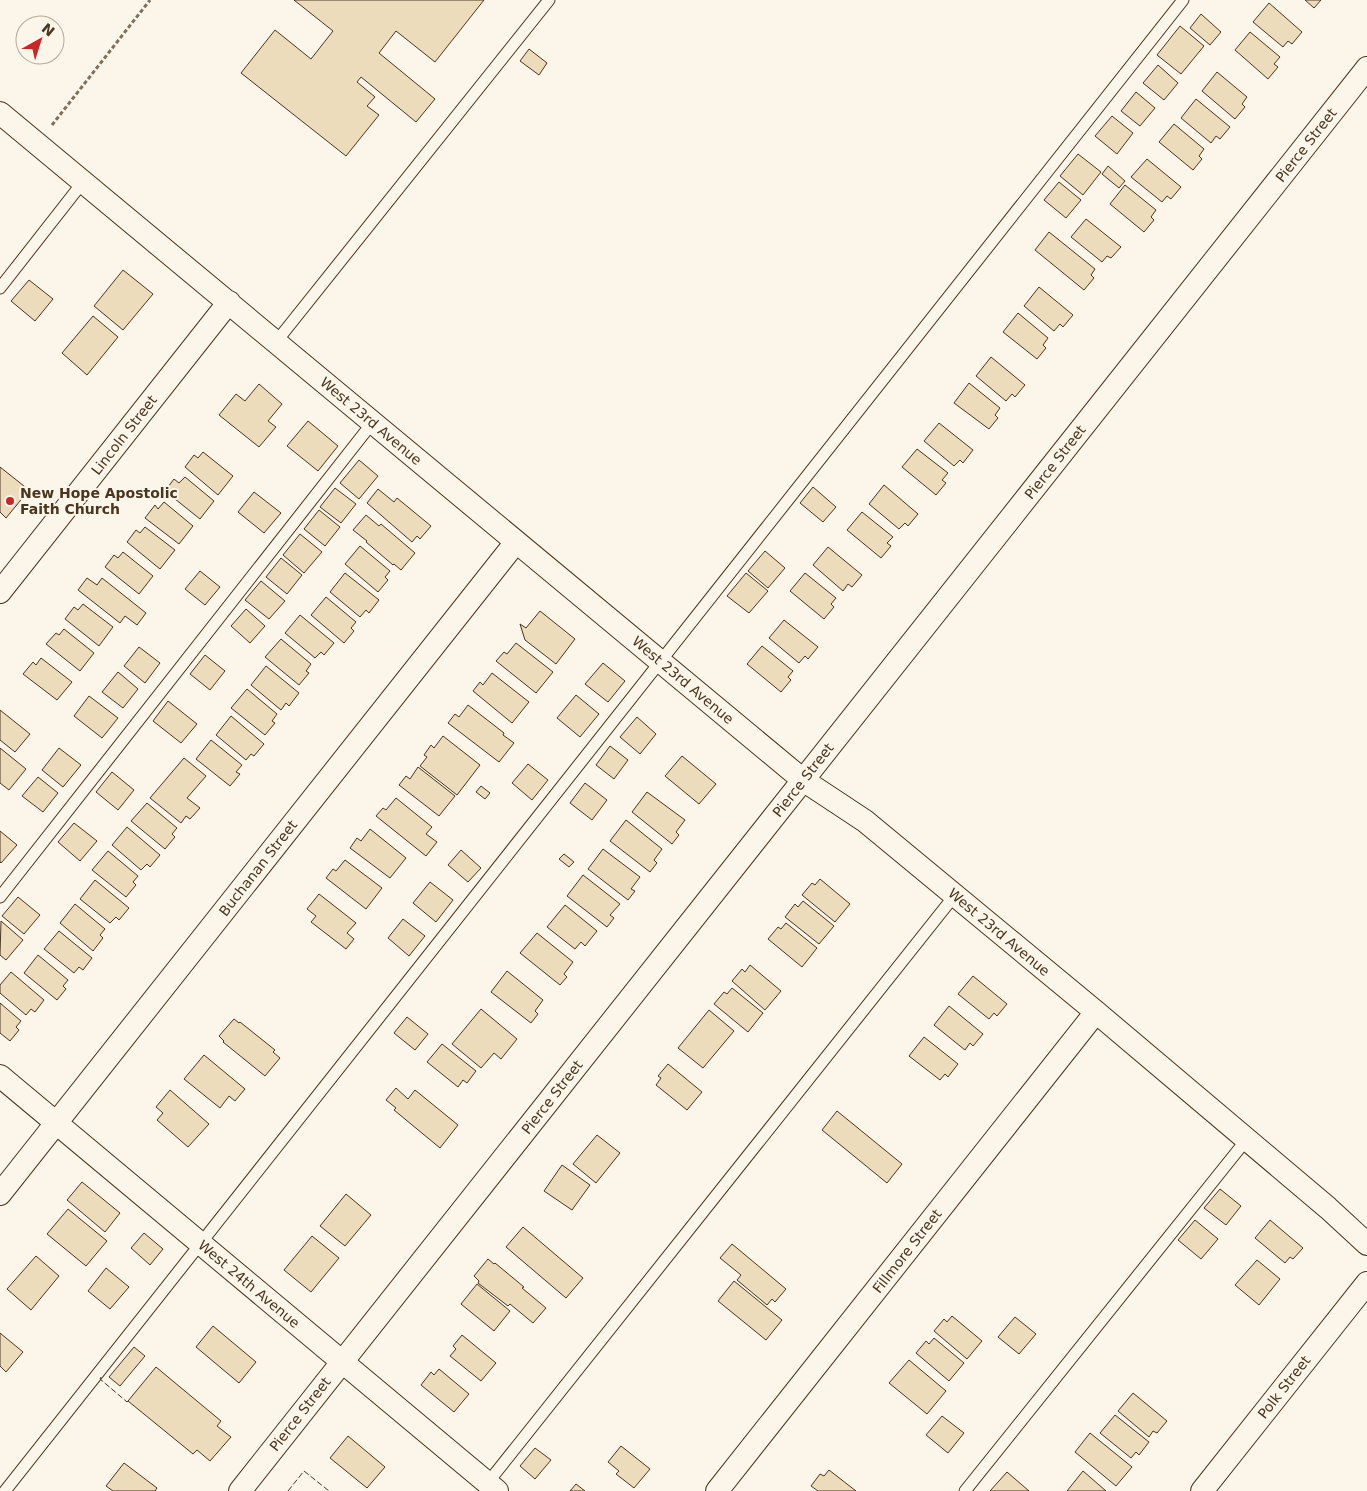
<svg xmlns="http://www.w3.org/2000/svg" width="1367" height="1491" font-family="'DejaVu Sans',sans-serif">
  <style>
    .building { fill: #ecdcbc; stroke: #4a3520 }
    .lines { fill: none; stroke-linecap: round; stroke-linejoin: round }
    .lane-casing { stroke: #4a3520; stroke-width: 13 }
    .street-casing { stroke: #4a3520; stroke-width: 24 }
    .path { stroke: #7f6f5c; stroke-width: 3; stroke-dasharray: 4 2.5; stroke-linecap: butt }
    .lane { stroke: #fbf6e9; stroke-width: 11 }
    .street { stroke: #fbf6e9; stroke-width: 22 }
    .fence { stroke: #4a3520; stroke-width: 1; stroke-dasharray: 6 2.5; stroke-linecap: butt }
    .poi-dot { fill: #c62828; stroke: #fbf6e9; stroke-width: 2 }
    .labels { text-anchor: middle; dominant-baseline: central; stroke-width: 4; stroke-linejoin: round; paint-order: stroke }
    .street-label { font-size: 14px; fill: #4a3520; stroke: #fbf6e9 }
    .poi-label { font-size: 14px; font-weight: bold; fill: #4a3520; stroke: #fbf6e9; text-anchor: start }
  </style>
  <rect width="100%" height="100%" fill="#fbf6e9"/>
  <path class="building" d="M294,0H484L435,62L396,31L379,53L435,99L416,122L361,77L357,82L375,97L367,106L379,115L346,156L241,73L275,30L311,59L333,31Z
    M1305,0H1321L1314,8Z
    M1269,3L1302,32L1292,44L1288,41L1283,47L1253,22Z
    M1201,14L1221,32L1210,45L1190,28Z
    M1180,26L1204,46L1181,74L1157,55Z
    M1250,32L1280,57L1274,64L1278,67L1268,79L1235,50Z
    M529,49L547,63L539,75L520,61Z
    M1158,65L1178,83L1164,100L1143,83Z
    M1217,72L1247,97L1242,104L1245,107L1235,119L1202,91Z
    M1136,92L1155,108L1140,126L1121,111Z
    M1196,99L1230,127L1220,139L1216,136L1211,143L1181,118Z
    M1112,116L1133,133L1117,154L1095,136Z
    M1174,124L1204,149L1199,156L1202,159L1193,170L1159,142Z
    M1078,154L1101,172L1083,195L1060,176Z
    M1147,159L1181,187L1171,199L1167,196L1162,202L1131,177Z
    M1108,166L1125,181L1119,188L1102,174Z
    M1059,182L1081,200L1066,218L1044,200Z
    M1125,185L1156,210L1151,217L1154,220L1144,232L1110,204Z
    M1086,219L1121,247L1111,258L1107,256L1102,262L1071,237Z
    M1049,232L1095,269L1091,275L1094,278L1084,290L1035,250Z
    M123,270L153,294L123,330L94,306Z
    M29,280L53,299L35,321L11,301Z
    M1039,287L1073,315L1063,327L1060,324L1054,331L1024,306Z
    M1018,313L1048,338L1043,345L1046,348L1037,359L1003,332Z
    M93,316L118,337L87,375L62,353Z
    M991,357L1025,385L1015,397L1012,394L1006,401L976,376Z
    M969,383L1000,408L995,415L998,418L989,429L954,403Z
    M259,384L282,404L268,421L276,427L259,447L219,415L236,394L245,401Z
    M308,421L338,446L318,471L287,446Z
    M939,423L973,450L963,463L960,460L954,466L924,441Z
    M917,449L948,473L942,480L946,483L936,495L902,467Z
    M203,452L233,476L218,495L185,467L194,455L198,458Z
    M359,460L378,476L359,499L340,483Z
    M0,467L29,490L6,518L0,512Z
    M185,477L214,501L200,519L165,491L174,479L179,483Z
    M884,485L918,514L908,526L905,523L899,529L869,504Z
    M813,487L836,507L823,522L800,503Z
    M335,488L356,504L341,523L320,507Z
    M378,489L394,502L397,498L431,526L420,539L417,536L412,542L367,503Z
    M254,492L281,513L264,533L238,512Z
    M164,502L193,526L179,544L145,518L155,505L158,509Z
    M319,510L340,527L325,546L304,529Z
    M862,512L893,537L887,543L891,546L881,558L847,530Z
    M366,515L379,526L381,524L415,553L401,570L394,564L393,565L366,542L367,541L353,530Z
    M145,527L175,550L160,569L127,542L136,530L140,533Z
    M300,534L322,552L304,573L283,555Z
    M360,546L390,571L385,577L388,580L378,592L345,564Z
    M828,547L862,575L852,587L848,584L843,591L813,565Z
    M765,551L785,568L768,588L748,571Z
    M123,552L153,576L139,594L105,567L114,555L118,558Z
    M281,558L302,575L287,594L266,577Z
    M200,571L220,587L205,605L185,589Z
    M345,573L379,600L369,613L366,610L360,617L330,592Z
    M746,573L768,591L749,613L727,596Z
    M805,573L836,598L831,604L834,607L824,619L790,591Z
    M87,578L97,585L102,578L146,613L137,625L125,616L120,623L78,590Z
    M261,581L285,601L269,619L245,600Z
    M326,597L356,622L351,628L354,631L344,643L311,615Z
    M83,604L113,627L99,646L65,619L74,607L78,610Z
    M246,609L265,626L250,643L231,626Z
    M540,611L575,639L556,664L525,640L520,624L526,628Z
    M300,615L334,643L324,655L321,652L315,658L285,633Z
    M784,620L818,647L808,659L805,656L799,663L769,638Z
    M64,629L94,653L80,671L46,644L56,633L59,635Z
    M281,639L311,664L306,671L309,673L299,685L265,657Z
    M516,643L553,672L536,693L496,661L504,652L507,654Z
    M762,646L793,671L788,677L791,680L781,692L747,664Z
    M139,647L160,663L145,683L124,666Z
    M205,655L225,671L210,690L190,674Z
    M41,658L72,682L57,700L23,674L33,662L36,665Z
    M603,663L625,681L608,702L585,684Z
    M266,666L299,693L289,706L286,703L281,710L251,685Z
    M118,672L138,689L123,708L102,692Z
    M492,673L529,702L512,723L473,691L480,682L483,685Z
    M247,689L277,714L272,721L275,723L265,735L231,708Z
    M576,695L599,714L580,737L557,718Z
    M89,696L118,718L102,738L74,716Z
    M168,701L197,724L181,743L153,721Z
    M468,705L504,733L503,735L514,743L499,762L448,723L455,714L459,717Z
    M0,710L30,734L15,752L0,740Z
    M231,716L264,744L254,756L251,754L246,760L216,735Z
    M637,717L656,734L640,754L620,737Z
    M443,736L480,765L457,795L420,766L427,757L424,755L431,745L434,748Z
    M211,740L242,765L236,772L240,774L230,786L196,759Z
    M610,746L628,760L614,779L596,765Z
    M0,748L26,769L9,790L0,783Z
    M59,748L81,765L63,787L42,770Z
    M682,756L716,784L699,804L665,776Z
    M184,758L206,776L187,798L200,808L190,819L186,816L181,823L150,798Z
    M528,764L548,780L532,800L512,783Z
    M418,767L455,796L439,816L399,785L406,776L410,779Z
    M112,772L134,790L118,810L96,792Z
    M38,777L58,793L43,812L22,796Z
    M585,783L607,800L592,820L570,803Z
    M481,786L490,793L485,799L476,792Z
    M647,792L685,820L676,832L679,835L672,844L632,812Z
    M396,798L432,827L426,834L437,842L426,856L376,816L383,808L386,810Z
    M147,803L177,828L172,834L175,837L165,849L131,821Z
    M626,820L662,849L654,860L657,863L650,872L610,841Z
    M74,823L97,841L80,861L58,842Z
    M127,827L160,855L150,867L147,864L141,870L112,845Z
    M370,829L406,858L390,878L350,848L357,838L361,841Z
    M0,831L17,845L1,863L0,862Z
    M603,849L640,877L631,889L635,891L628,900L588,869Z
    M461,850L481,868L468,882L448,865Z
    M108,851L138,876L133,882L136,885L126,897L92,870Z
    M564,854L574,862L569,867L559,859Z
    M345,860L382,888L366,909L326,878L333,869L336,871Z
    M583,875L620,904L610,915L614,918L607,927L567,896Z
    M820,879L850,904L835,922L802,895L812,883L815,885Z
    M95,880L129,908L119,920L116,917L110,923L80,899Z
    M430,882L453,900L436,922L413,903Z
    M319,894L356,923L347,933L354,939L346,949L311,922L316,916L307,909Z
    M18,897L40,915L24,934L2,916Z
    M803,901L834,926L819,944L785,917L795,904L798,907Z
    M75,904L105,929L100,935L103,938L93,951L60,923Z
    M565,905L597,931L585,946L581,942L575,949L547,927Z
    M403,919L425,936L409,956L388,938Z
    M1,921L23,940L6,960L0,955Z
    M786,923L817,948L802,967L768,939L778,927L781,929Z
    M59,931L92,958L83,970L79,967L74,973L44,949Z
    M537,933L573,962L564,974L567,977L560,985L520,953Z
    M38,955L68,980L63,986L66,989L57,1000L24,973Z
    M750,965L781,991L765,1010L732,981L742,969L745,972Z
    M507,971L543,1000L535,1011L538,1014L531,1023L491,992Z
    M11,972L44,1000L35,1012L31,1009L26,1015L0,993V985Z
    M973,976L1007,1004L997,1016L994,1013L989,1019L958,994Z
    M732,988L763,1013L748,1032L714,1004L724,992L727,994Z
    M0,1003L21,1021L16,1027L19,1030L10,1041L0,1033Z
    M949,1006L983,1034L973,1046L970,1043L965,1050L934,1025Z
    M481,1009L517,1039L501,1059L494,1053L481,1068L452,1044Z
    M709,1010L734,1031L703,1068L678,1048Z
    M407,1017L428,1034L415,1050L394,1033Z
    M234,1019L239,1023L240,1022L275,1050L273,1052L280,1058L265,1076L223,1042L224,1041L219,1036Z
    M924,1037L958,1064L948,1077L945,1074L940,1080L909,1056Z
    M442,1044L476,1071L467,1083L463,1080L458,1087L427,1062Z
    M204,1055L245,1089L235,1101L229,1096L220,1108L184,1079Z
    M668,1064L702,1092L687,1110L656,1085L661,1078L658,1076Z
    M396,1088L408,1099L415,1090L458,1125L440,1148L394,1110L396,1108L386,1100Z
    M170,1090L209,1124L188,1147L157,1120L163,1113L156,1107Z
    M837,1111L902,1164L887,1183L822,1130Z
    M597,1135L620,1153L596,1183L573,1164Z
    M562,1165L590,1185L572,1210L544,1191Z
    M82,1182L120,1213L105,1232L67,1200Z
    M1220,1189L1241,1206L1226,1225L1204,1208Z
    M346,1194L371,1215L345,1246L320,1226Z
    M68,1209L107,1241L86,1266L47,1234Z
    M1195,1220L1218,1239L1201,1259L1178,1240Z
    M1270,1220L1303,1248L1293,1259L1290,1257L1285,1263L1255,1238Z
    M523,1227L583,1278L566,1298L506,1247Z
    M144,1233L163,1249L150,1265L131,1248Z
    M312,1236L339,1258L311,1292L284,1270Z
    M732,1244L786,1289L775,1302L772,1299L767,1305L737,1280L741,1275L720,1258Z
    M36,1256L59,1276L31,1310L7,1289Z
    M488,1259L494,1264L495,1263L524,1287L522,1288L546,1308L533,1323L510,1304L508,1306L478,1283L479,1281L474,1276Z
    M1257,1260L1280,1279L1259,1305L1235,1285Z
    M106,1268L129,1287L110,1309L88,1291Z
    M734,1281L782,1320L766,1340L718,1301Z
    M477,1284L510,1311L494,1331L461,1304Z
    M952,1316L982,1341L967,1359L934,1331L944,1319L947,1322Z
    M1015,1317L1036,1334L1019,1354L998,1337Z
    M213,1326L256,1362L239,1383L196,1347Z
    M0,1333L23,1352L6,1372L0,1366Z
    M462,1335L496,1363L481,1381L450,1356L456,1349L453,1346Z
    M934,1338L964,1363L949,1381L916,1353L926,1341L929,1344Z
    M134,1347L145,1356L120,1386L109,1377Z
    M909,1360L946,1391L927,1414L889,1383Z
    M156,1367L221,1421L217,1426L231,1437L210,1461L197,1450L193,1454L128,1401Z
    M439,1369L469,1394L454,1412L421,1385L431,1372L434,1375Z
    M1133,1393L1167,1421L1157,1433L1153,1431L1149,1437L1118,1411Z
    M1115,1415L1149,1442L1139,1455L1136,1452L1131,1458L1100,1433Z
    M942,1416L964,1433L948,1453L926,1435Z
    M1090,1433L1132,1467L1116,1486L1075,1452Z
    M348,1436L385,1467L367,1488L330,1458Z
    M621,1446L650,1469L634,1488L616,1474L619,1471L608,1462Z
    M535,1448L551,1460L535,1479L520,1466Z
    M124,1463L157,1488L155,1491H113L106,1486Z
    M829,1470L856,1491H818L811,1486L820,1474L824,1476Z
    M1083,1471L1106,1491H1067Z
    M1007,1472L1029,1491H990Z
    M576,1484L585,1491H570Z"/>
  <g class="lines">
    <defs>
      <path id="lane" d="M0,288L83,182
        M276,342L549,0
        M0,897L373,422
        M486,1485L955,895
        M5,1491L1183,0
        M965,1491L1247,1139"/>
      <path id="street" d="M0,113L803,780L865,821L1096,1012L1328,1208L1367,1244
        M0,592L229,302
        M0,1076L497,1491
        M0,1194L516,542
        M240,1491L1367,68
        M717,1491L1096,1012
        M1202,1491L1367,1283"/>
    </defs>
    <use href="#lane" class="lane-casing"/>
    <use href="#street" class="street-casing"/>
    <path class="path" d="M52,125L150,0"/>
    <use href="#lane" class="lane"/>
    <use href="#street" class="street"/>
    <path class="fence" d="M101,1377L100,1379L127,1402L128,1401
      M288,1491L304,1471L329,1491"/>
  </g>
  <circle class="poi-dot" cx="10" cy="501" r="5"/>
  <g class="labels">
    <g class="street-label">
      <text transform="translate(1306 145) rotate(-52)">Pierce Street</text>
      <text transform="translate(371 421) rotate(40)">West 23rd Avenue</text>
      <text transform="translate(124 435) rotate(-52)">Lincoln Street</text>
      <text transform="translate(1055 462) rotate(-52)">Pierce Street</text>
      <text transform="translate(683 680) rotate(40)">West 23rd Avenue</text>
      <text transform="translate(803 780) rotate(-52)">Pierce Street</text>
      <text transform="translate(258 868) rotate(-52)">Buchanan Street</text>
      <text transform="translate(999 932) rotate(40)">West 23rd Avenue</text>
      <text transform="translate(552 1097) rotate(-52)">Pierce Street</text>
      <text transform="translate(907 1251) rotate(-52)">Fillmore Street</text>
      <text transform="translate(249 1284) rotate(40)">West 24th Avenue</text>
      <text transform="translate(1284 1387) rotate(-52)">Polk Street</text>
      <text transform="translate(300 1414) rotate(-52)">Pierce Street</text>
    </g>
    <g class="poi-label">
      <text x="20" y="493">New Hope Apostolic<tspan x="20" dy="16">Faith Church</tspan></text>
    </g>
  </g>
  <g transform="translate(40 40) rotate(39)"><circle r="24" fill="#fbf6e9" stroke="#b4a999"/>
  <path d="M0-4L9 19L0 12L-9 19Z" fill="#c62828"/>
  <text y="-8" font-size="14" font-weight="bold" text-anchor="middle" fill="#4a3520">N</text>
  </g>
</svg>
